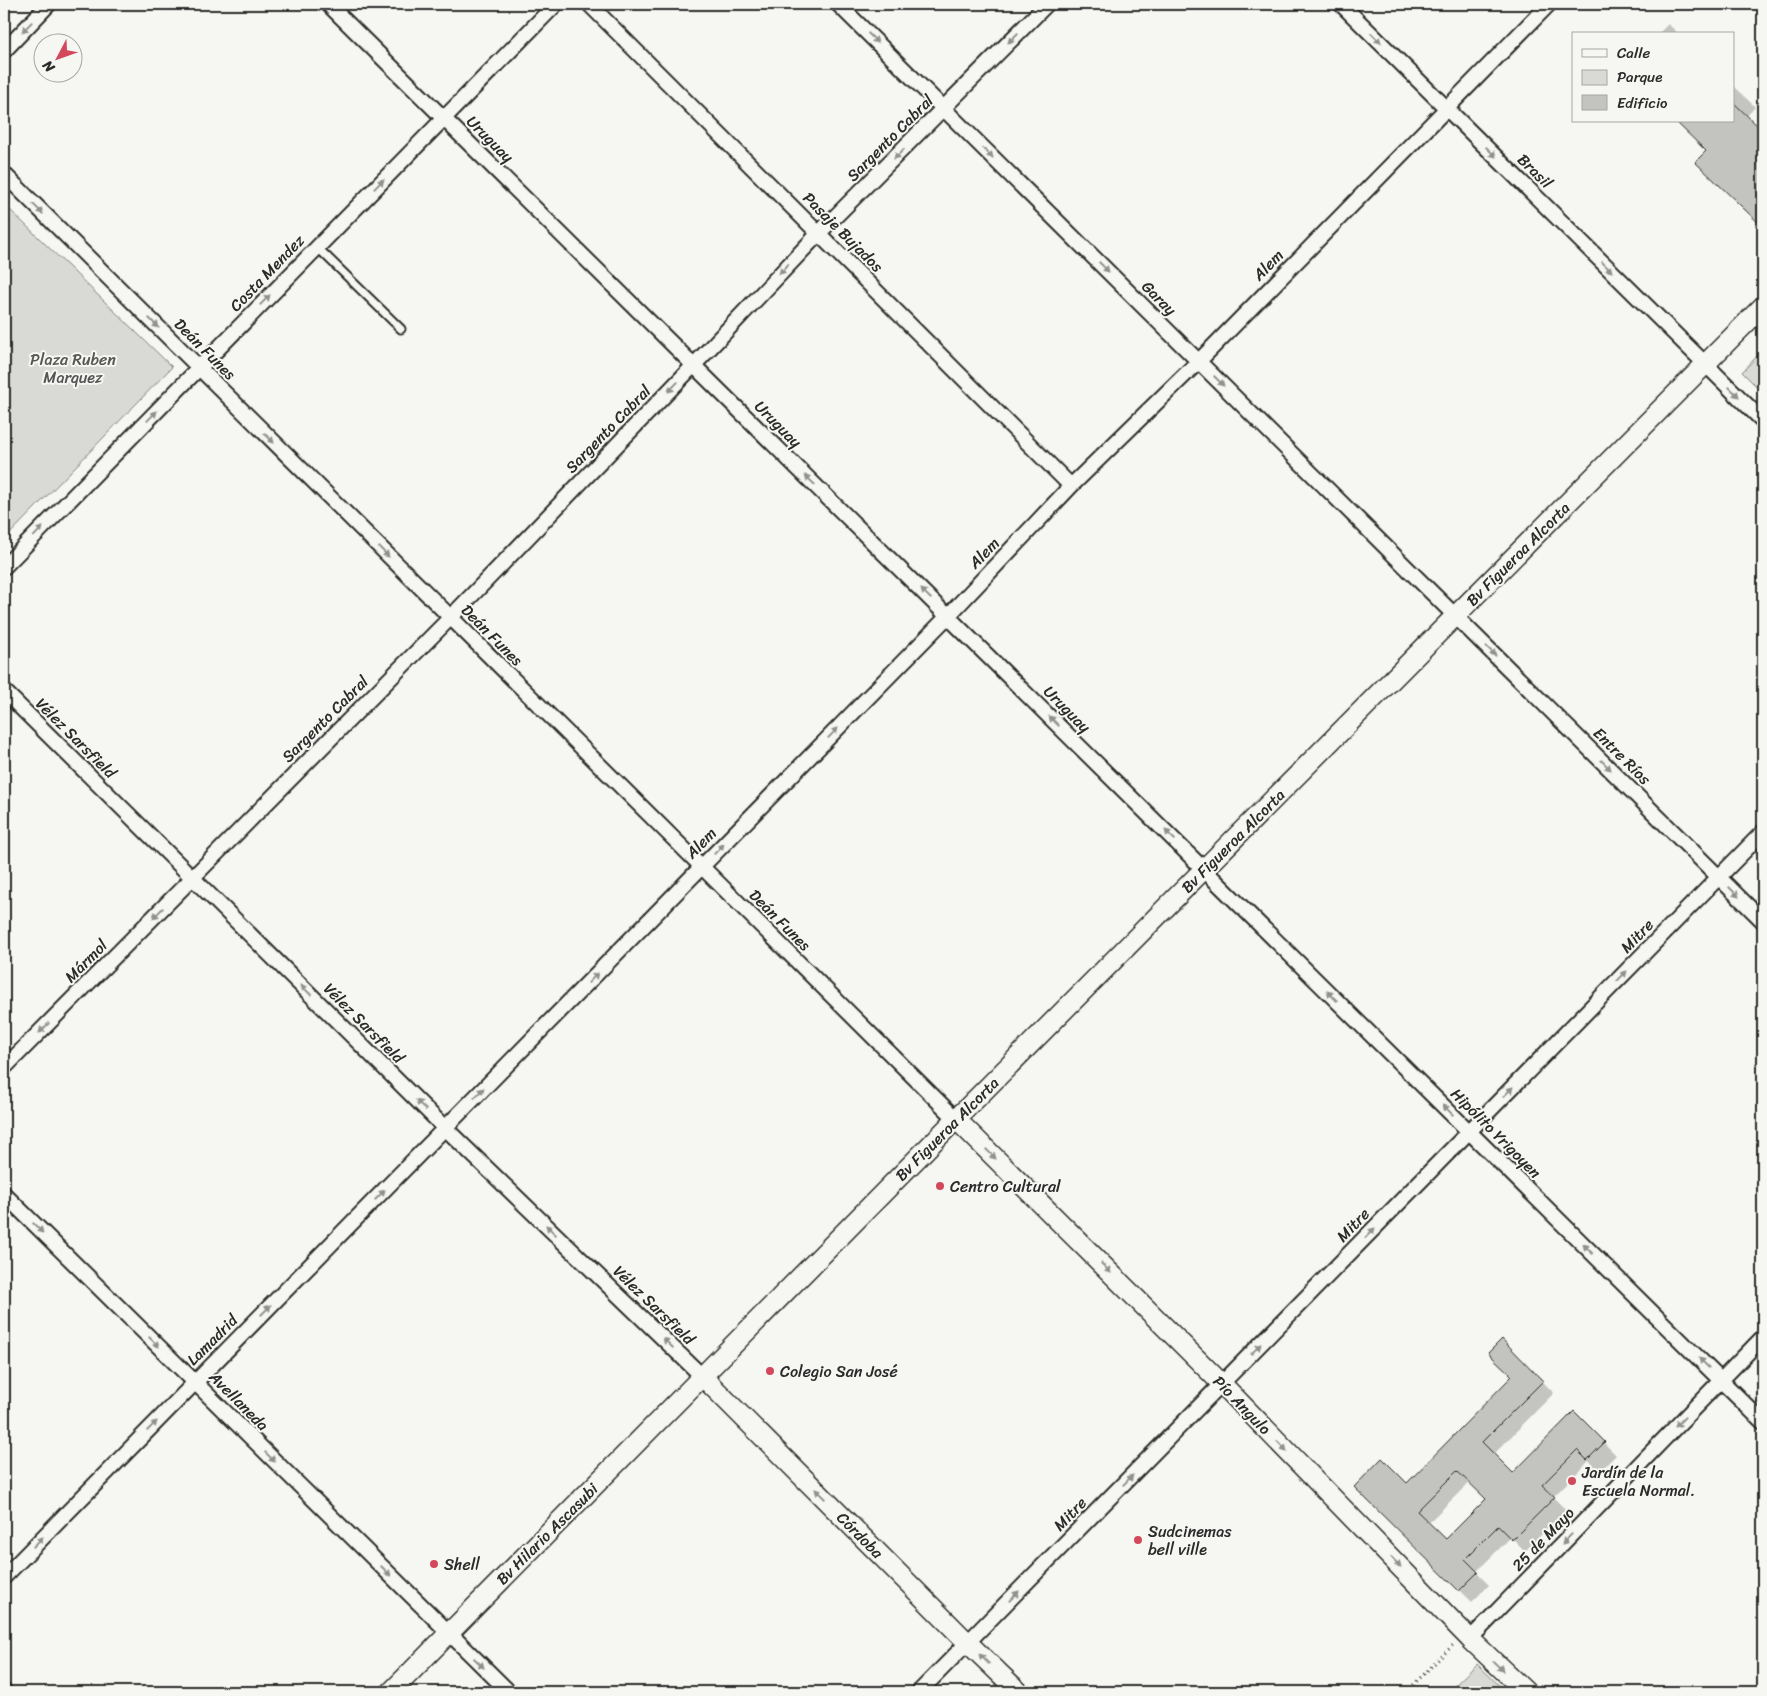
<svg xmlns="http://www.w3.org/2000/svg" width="1767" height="1696" font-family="Sriracha,sans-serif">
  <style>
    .green { fill: #d9d9d5; stroke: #828280 }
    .shadow { fill: #0003; fill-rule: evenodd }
    .building { fill: #c3c3c0; stroke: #2b2b2b; fill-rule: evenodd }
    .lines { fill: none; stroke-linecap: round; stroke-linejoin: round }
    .lane-casing { stroke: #2b2b2b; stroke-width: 11 }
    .street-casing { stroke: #2b2b2b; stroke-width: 18 }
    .secondary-casing { stroke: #2b2b2b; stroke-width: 22 }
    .path { stroke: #2b2b2b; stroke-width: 3; stroke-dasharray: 1 4; stroke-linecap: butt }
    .lane { stroke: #f6f6f2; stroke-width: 7 }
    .street { stroke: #f6f6f2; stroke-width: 14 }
    .secondary { stroke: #f6f6f2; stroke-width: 19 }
    .oneway { fill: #90908e }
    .poi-dot { fill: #d1495b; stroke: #f6f6f2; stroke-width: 2 }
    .labels { text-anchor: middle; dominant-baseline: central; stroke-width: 4; stroke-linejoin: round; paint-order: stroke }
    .street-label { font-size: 16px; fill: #2b2b2b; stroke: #f6f6f2 }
    .park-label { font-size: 16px; fill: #565656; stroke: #f6f6f2 }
    .poi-label { font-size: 16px; fill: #2b2b2b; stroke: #f6f6f2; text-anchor: start }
  </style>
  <rect width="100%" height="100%" fill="#f6f6f2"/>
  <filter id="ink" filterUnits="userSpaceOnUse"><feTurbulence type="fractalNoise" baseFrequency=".02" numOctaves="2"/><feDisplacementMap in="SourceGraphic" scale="10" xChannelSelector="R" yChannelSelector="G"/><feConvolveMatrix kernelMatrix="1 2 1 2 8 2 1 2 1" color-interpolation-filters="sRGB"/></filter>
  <g filter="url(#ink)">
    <path class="green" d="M4,204L172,367L4,540Z
      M1763,350V393L1742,372Z
      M1477,1664L1506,1692H1448Z"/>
    <path class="shadow" d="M1668,24L1679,34H1658Z
      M1733,85L1755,107L1746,117L1763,133V226L1712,178L1707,151L1733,121Z
      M1502,1341L1554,1393L1493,1455L1513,1475L1574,1413L1616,1455L1600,1471L1589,1461L1553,1497L1566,1510L1525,1551L1511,1537L1476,1572L1489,1585L1472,1602L1356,1487L1407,1485L1513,1377ZM1470,1482L1487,1499L1446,1541L1428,1523Z"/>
    <path class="building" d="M1733,102L1763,131V227L1695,162L1706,151L1675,121H1733Z
      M1502,1339L1543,1381L1482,1442L1513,1473L1574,1411L1605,1442L1587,1460L1577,1450L1542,1485L1555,1497L1512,1540L1498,1526L1465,1559L1478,1572L1459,1591L1354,1487L1382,1458L1407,1483L1512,1376L1488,1353ZM1457,1471L1486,1499L1446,1539L1417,1511Z"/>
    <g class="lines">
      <defs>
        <path id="lane" d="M317,247L401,329"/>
        <path id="street" d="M328,4L1763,1422
          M589,4L1071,486
          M838,4L1763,921
          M1341,4L1763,421
          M4,51L49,4
          M4,174L956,1119
          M4,567L556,4
          M4,691L445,1128L703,1377
          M4,1068L450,618L694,365L819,233L1047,4
          M4,1194L509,1692
          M4,1577L948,616L1071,486L1199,361L1549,4
          M1470,1639L1763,1337
          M4,1691L5,1692
          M919,1692L1763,832"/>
        <path id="secondary" d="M956,1119L1222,1384L1470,1639L1526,1692
          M703,1377L968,1643L1019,1692
          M391,1692L956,1119L1763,306"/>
      </defs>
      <use href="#lane" class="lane-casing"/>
      <use href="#street" class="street-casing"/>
      <use href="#secondary" class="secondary-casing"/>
      <path class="path" d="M1406,1692L1454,1644"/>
      <use href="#lane" class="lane"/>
      <use href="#street" class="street"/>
      <use href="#secondary" class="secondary"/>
    </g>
    <defs><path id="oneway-solid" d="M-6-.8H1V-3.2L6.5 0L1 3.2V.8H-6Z" transform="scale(1.25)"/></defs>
    <g class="oneway">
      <use href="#oneway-solid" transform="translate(27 27) rotate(134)"/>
      <use href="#oneway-solid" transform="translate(873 38) rotate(45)"/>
      <use href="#oneway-solid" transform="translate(1013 38) rotate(135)"/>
      <use href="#oneway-solid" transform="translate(1376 38) rotate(45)"/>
      <use href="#oneway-solid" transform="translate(1491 152) rotate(45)"/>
      <use href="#oneway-solid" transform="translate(988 153) rotate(45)"/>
      <use href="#oneway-solid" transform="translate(899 154) rotate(135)"/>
      <use href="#oneway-solid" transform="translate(379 184) rotate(-46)"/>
      <use href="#oneway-solid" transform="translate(38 209) rotate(45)"/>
      <use href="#oneway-solid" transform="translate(1104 267) rotate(45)"/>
      <use href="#oneway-solid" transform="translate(1607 267) rotate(45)"/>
      <use href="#oneway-solid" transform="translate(784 269) rotate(133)"/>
      <use href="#oneway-solid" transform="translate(265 300) rotate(-46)"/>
      <use href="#oneway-solid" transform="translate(154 323) rotate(45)"/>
      <use href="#oneway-solid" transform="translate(1219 381) rotate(45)"/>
      <use href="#oneway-solid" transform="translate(673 387) rotate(134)"/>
      <use href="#oneway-solid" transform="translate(1734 392) rotate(45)"/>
      <use href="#oneway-solid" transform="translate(152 416) rotate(-46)"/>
      <use href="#oneway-solid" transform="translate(269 438) rotate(45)"/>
      <use href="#oneway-solid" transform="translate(810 480) rotate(-135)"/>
      <use href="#oneway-solid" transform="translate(38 532) rotate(-46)"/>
      <use href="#oneway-solid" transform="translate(384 552) rotate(45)"/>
      <use href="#oneway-solid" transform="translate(926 594) rotate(-135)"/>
      <use href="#oneway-solid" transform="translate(1491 651) rotate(45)"/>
      <use href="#oneway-solid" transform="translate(1054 721) rotate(-135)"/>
      <use href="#oneway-solid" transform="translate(833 733) rotate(-46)"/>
      <use href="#oneway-solid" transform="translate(1606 765) rotate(45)"/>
      <use href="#oneway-solid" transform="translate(1170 835) rotate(-135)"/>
      <use href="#oneway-solid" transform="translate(719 849) rotate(-46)"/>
      <use href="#oneway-solid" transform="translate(1734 892) rotate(45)"/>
      <use href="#oneway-solid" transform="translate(158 913) rotate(135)"/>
      <use href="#oneway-solid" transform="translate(1622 976) rotate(-46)"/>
      <use href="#oneway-solid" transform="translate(593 978) rotate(-46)"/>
      <use href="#oneway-solid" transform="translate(306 990) rotate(-135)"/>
      <use href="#oneway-solid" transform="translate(1332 996) rotate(-135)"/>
      <use href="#oneway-solid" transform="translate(44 1028) rotate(135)"/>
      <use href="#oneway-solid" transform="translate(1508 1092) rotate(-46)"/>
      <use href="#oneway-solid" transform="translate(479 1093) rotate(-46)"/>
      <use href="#oneway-solid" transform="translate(421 1105) rotate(-135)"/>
      <use href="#oneway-solid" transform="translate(1448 1110) rotate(-135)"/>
      <use href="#oneway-solid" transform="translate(991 1154) rotate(45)"/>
      <use href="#oneway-solid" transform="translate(380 1195) rotate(-45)"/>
      <use href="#oneway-solid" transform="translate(38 1228) rotate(45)"/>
      <use href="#oneway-solid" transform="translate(551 1230) rotate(-136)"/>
      <use href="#oneway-solid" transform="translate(1370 1233) rotate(-46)"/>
      <use href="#oneway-solid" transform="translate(1588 1249) rotate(-135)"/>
      <use href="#oneway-solid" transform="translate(1106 1268) rotate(45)"/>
      <use href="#oneway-solid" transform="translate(266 1310) rotate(-45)"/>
      <use href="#oneway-solid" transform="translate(154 1342) rotate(45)"/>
      <use href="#oneway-solid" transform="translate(668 1343) rotate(-136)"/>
      <use href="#oneway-solid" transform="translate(1256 1349) rotate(-46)"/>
      <use href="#oneway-solid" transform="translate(1704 1363) rotate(-135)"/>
      <use href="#oneway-solid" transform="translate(1680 1422) rotate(134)"/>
      <use href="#oneway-solid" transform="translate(152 1426) rotate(-45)"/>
      <use href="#oneway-solid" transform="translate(1282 1446) rotate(46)"/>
      <use href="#oneway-solid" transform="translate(270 1457) rotate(45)"/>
      <use href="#oneway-solid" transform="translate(1128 1480) rotate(-46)"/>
      <use href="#oneway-solid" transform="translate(820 1494) rotate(-135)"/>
      <use href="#oneway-solid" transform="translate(1567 1539) rotate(134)"/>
      <use href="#oneway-solid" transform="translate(38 1542) rotate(-45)"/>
      <use href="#oneway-solid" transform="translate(1396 1562) rotate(46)"/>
      <use href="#oneway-solid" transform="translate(386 1571) rotate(45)"/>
      <use href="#oneway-solid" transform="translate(1014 1596) rotate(-46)"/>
      <use href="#oneway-solid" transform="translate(984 1659) rotate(-136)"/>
      <use href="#oneway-solid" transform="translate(479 1663) rotate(44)"/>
      <use href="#oneway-solid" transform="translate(1498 1666) rotate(44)"/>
    </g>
  </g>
  <g class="poi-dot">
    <circle cx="940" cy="1186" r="5"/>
    <circle cx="770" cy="1371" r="5"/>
    <circle cx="1572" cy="1481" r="5"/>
    <circle cx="1138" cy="1540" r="5"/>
    <circle cx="434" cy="1564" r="5"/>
  </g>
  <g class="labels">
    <g class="street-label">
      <text transform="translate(890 138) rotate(-45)">Sargento Cabral</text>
      <text transform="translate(490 139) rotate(45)">Uruguay</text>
      <text transform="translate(1535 171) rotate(45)">Brasil</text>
      <text transform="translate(843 232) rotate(45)">Pasaje Bujados</text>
      <text transform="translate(1268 265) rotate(-46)">Alem</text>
      <text transform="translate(267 273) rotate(-46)">Costa Mendez</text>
      <text transform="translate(1159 298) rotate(45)">Garay</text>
      <text transform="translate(205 349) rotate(45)">Deán Funes</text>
      <text transform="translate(778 424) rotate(45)">Uruguay</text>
      <text transform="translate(608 429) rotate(-46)">Sargento Cabral</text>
      <text transform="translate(984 553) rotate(-46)">Alem</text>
      <text transform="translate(1518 554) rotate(-45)">Bv Figueroa Alcorta</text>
      <text transform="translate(492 635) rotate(45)">Deán Funes</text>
      <text transform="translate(1067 709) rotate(45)">Uruguay</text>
      <text transform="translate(325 719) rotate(-45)">Sargento Cabral</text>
      <text transform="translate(76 738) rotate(45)">Vélez Sarsfield</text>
      <text transform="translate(1622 756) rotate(45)">Entre Ríos</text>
      <text transform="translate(1233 841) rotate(-45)">Bv Figueroa Alcorta</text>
      <text transform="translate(701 843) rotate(-46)">Alem</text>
      <text transform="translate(780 920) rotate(45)">Deán Funes</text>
      <text transform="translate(1637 936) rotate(-46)">Mitre</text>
      <text transform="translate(86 961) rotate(-45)">Mármol</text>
      <text transform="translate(364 1023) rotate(45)">Vélez Sarsfield</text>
      <text transform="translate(947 1129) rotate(-45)">Bv Figueroa Alcorta</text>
      <text transform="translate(1496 1133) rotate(45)">Hipólito Yrigoyen</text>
      <text transform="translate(1353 1225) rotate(-46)">Mitre</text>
      <text transform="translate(654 1305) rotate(44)">Vélez Sarsfield</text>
      <text transform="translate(212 1340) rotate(-45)">Lamadrid</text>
      <text transform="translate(239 1401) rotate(45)">Avellaneda</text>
      <text transform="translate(1242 1405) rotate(46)">Pío Angulo</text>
      <text transform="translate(1070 1514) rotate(-46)">Mitre</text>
      <text transform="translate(547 1534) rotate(-45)">Bv Hilario Ascasubi</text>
      <text transform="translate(860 1535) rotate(45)">Córdoba</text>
      <text transform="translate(1543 1539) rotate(-46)">25 de Mayo</text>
    </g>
    <g class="park-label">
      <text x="73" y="359">Plaza Ruben<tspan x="73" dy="18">Marquez</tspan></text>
    </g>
    <g class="poi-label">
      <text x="950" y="1186">Centro Cultural</text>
      <text x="780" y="1371">Colegio San José</text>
      <text x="1582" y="1472">Jardín de la<tspan x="1582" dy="18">Escuela Normal.</tspan></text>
      <text x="1148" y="1531">Sudcinemas<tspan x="1148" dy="18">bell ville</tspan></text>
      <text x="444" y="1564">Shell</text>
    </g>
  </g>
  <rect width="1767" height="1696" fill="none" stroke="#f6f6f2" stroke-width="20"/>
  <rect x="10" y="10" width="1747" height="1676" fill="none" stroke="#2b2b2b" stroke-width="2" filter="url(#ink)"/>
  <rect x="1572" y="32" width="162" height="90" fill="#f6f6f2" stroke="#a5a5a2"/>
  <rect x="1582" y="49" width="25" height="8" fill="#f6f6f2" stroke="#a5a5a2"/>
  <text x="1617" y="58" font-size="15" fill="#2b2b2b">Calle</text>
  <rect x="1582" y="70" width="25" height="15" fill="#d9d9d5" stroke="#a5a5a2"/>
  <text x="1617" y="82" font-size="15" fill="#2b2b2b">Parque</text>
  <rect x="1582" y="95" width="25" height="15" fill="#c3c3c0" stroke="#a5a5a2"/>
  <text x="1617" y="108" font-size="15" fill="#2b2b2b">Edificio</text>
  <g transform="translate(58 58) rotate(229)"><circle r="24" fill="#f6f6f2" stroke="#a5a5a2"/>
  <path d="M0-4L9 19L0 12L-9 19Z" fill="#d1495b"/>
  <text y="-8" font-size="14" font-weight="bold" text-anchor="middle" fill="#2b2b2b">N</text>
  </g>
</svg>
